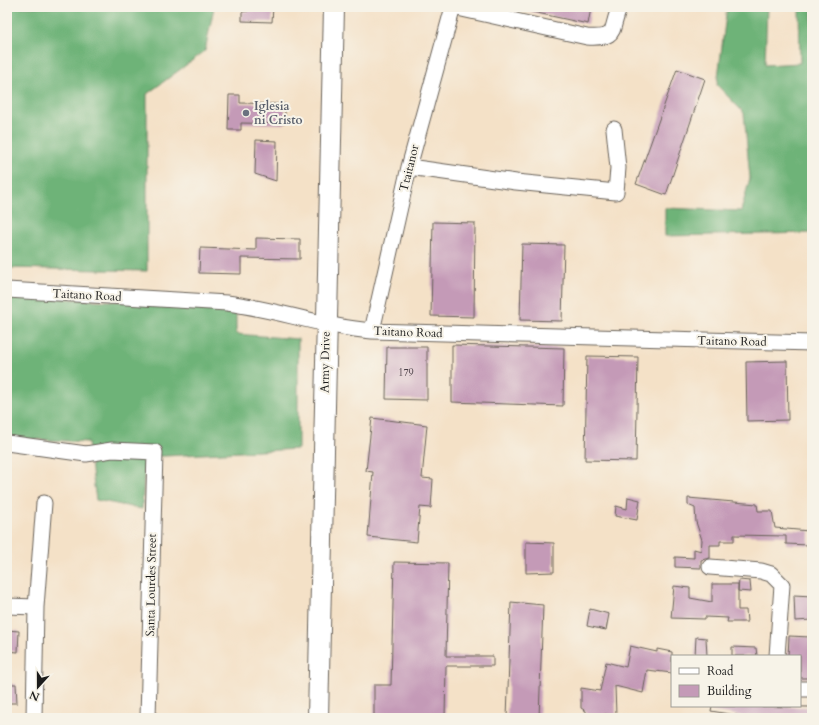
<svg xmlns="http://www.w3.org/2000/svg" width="819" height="725" font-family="Cardo,serif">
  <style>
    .forest { fill: #6eb378; stroke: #45684a }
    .building { fill: #c49ab7 }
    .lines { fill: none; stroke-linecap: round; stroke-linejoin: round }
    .minor-casing { stroke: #686158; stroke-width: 17 }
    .major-casing { stroke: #686158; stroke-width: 22 }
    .minor { stroke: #fff; stroke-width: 15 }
    .major { stroke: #fff; stroke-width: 20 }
    .worship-dot { fill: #6b7280; stroke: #f7f3e8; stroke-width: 1.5 }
    .labels { text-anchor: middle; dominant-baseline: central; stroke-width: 4; stroke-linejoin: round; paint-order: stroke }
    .number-label { font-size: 10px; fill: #463c43 }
    .worship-label { font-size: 12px; font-weight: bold; fill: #5b616d; stroke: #f7f3e8; text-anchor: start }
    .street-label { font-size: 12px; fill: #1c1c1c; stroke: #f7f3e8 }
  </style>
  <rect width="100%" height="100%" fill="#f7f3e8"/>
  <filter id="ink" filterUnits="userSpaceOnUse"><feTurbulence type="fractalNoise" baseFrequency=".025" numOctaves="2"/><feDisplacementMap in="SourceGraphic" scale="8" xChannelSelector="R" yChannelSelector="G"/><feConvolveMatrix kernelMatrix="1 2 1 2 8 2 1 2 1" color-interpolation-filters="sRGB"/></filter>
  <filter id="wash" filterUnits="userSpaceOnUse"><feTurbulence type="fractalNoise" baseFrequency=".012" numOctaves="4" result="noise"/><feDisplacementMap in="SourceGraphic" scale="16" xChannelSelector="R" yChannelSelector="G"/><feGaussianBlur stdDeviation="0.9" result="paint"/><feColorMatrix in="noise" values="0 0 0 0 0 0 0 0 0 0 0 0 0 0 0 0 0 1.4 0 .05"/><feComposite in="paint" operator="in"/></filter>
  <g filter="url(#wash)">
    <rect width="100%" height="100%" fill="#f4e1c7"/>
    <path class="forest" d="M7,7H214L205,51L147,94V271L7,268Z
      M727,7H767L765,65L800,63L799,7L812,8V233L665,236V208L741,211L750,178L744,113L717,85Z
      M7,296L129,302L236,312V334L298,339V449L145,457L142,509L96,500L88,442L7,438Z"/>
    <g id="blocks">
      <path class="building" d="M248,7H273L272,22L242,21V12L248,11Z
        M528,7H587L591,8L588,24L528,11Z
        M677,69L705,79L666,195L636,184Z
        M229,95H240V103L285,104V124L241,123V130H228Z
        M256,140L277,141L276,181L255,174Z
        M433,222L475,223L474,317L431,316Z
        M256,238L300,239V259L241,258V274L199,273L200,248L256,250Z
        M522,244L564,245L562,321L520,320Z
        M452,345L564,348L563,406L452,402Z
        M387,347H427V400L386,399Z
        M587,356L638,357L636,461L585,460Z
        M787,361L788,420L747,421L746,362Z
        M372,418L427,425L422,478L433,479L431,508L420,507L417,542L368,537L373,472L366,471Z
        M628,497L640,500L637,520L615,516L616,506L627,509Z
        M688,498L757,504L758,511H772L775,528L809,531V545L786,544V536L734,535V541H720V545H710V558L701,560V568L675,567V557L694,558V549L701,551L702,540L696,522L695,508L688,505Z
        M526,542L554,543V572L526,573Z
        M394,562L448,563L446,656H493V666H446L445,718H374V685H391Z
        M739,580L750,581L751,592L738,591Z
        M712,584H738V610H746L747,622H727L728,618L705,617V619L671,618L674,586L690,588V598L712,602Z
        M794,595L812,596V620L795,621Z
        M511,602L543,605L539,718H507Z
        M590,609L609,614L606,630L587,626Z
        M7,630L19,631L18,652L7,651Z
        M789,636L810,637V644H812V678H800V656H788Z
        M696,637L706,638L707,656H695Z
        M630,646L657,652V649L672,652V673L647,670L643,693L615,686L616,715L604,714V718H586V711L581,708V688L600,691L606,662L626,667Z
        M732,647L756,648L757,656H732Z
        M7,684H16L17,703H7Z
        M712,706L810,707V718H741V716L711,711Z"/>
    </g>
  </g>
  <g filter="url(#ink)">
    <use href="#blocks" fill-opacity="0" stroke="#686158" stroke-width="1"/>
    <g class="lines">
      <defs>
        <path id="minor" d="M453,7L587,37C620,39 609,29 620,7
          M409,167L516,182L616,192L618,168L614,129
          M7,290L227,303C276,309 322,327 372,331L812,343
          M372,331L409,167L453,7
          M7,443L86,454L112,450L155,452L148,718
          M710,567L761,571L771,574L782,585L777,656
          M7,606L36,607
          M800,689H812
          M34,718L36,607L44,503"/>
        <path id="major" d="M318,718L334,7"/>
      </defs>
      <use href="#minor" class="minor-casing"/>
      <use href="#major" class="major-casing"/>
      <use href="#minor" class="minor"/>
      <use href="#major" class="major"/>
    </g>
  </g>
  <circle class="worship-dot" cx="246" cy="113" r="4"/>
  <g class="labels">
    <g class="number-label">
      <text x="406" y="373">179</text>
    </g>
    <g class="worship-label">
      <text x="254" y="106">Iglesia<tspan x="254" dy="14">ni Cristo</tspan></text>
    </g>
    <g class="street-label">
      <text transform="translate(409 168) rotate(-76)">Ttaitanor</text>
      <text transform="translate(87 295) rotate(3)">Taitano Road</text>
      <text transform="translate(408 332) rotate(2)">Taitano Road</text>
      <text transform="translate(732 341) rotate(1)">Taitano Road</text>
      <text transform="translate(325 362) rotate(-89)">Army Drive</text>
      <text transform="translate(151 585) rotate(-89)">Santa Lourdes Street</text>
    </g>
  </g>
  <rect width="819" height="725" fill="none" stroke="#f7f3e8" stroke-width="24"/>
  <rect x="671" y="655" width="130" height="52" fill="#f7f3e8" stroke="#9f9d96"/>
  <rect x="679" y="668" width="20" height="6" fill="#ffffff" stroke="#9f9d96"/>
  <text x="707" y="675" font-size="12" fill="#1c1c1c">Road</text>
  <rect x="679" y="685" width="20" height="12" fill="#c49ab7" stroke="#9f9d96"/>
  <text x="707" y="695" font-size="12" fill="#1c1c1c">Building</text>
  <g transform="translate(38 687) rotate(201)" stroke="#f7f3e8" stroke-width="3" paint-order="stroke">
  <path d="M0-3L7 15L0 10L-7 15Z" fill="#1c1c1c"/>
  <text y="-6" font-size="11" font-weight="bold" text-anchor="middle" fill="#1c1c1c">N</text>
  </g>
</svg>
